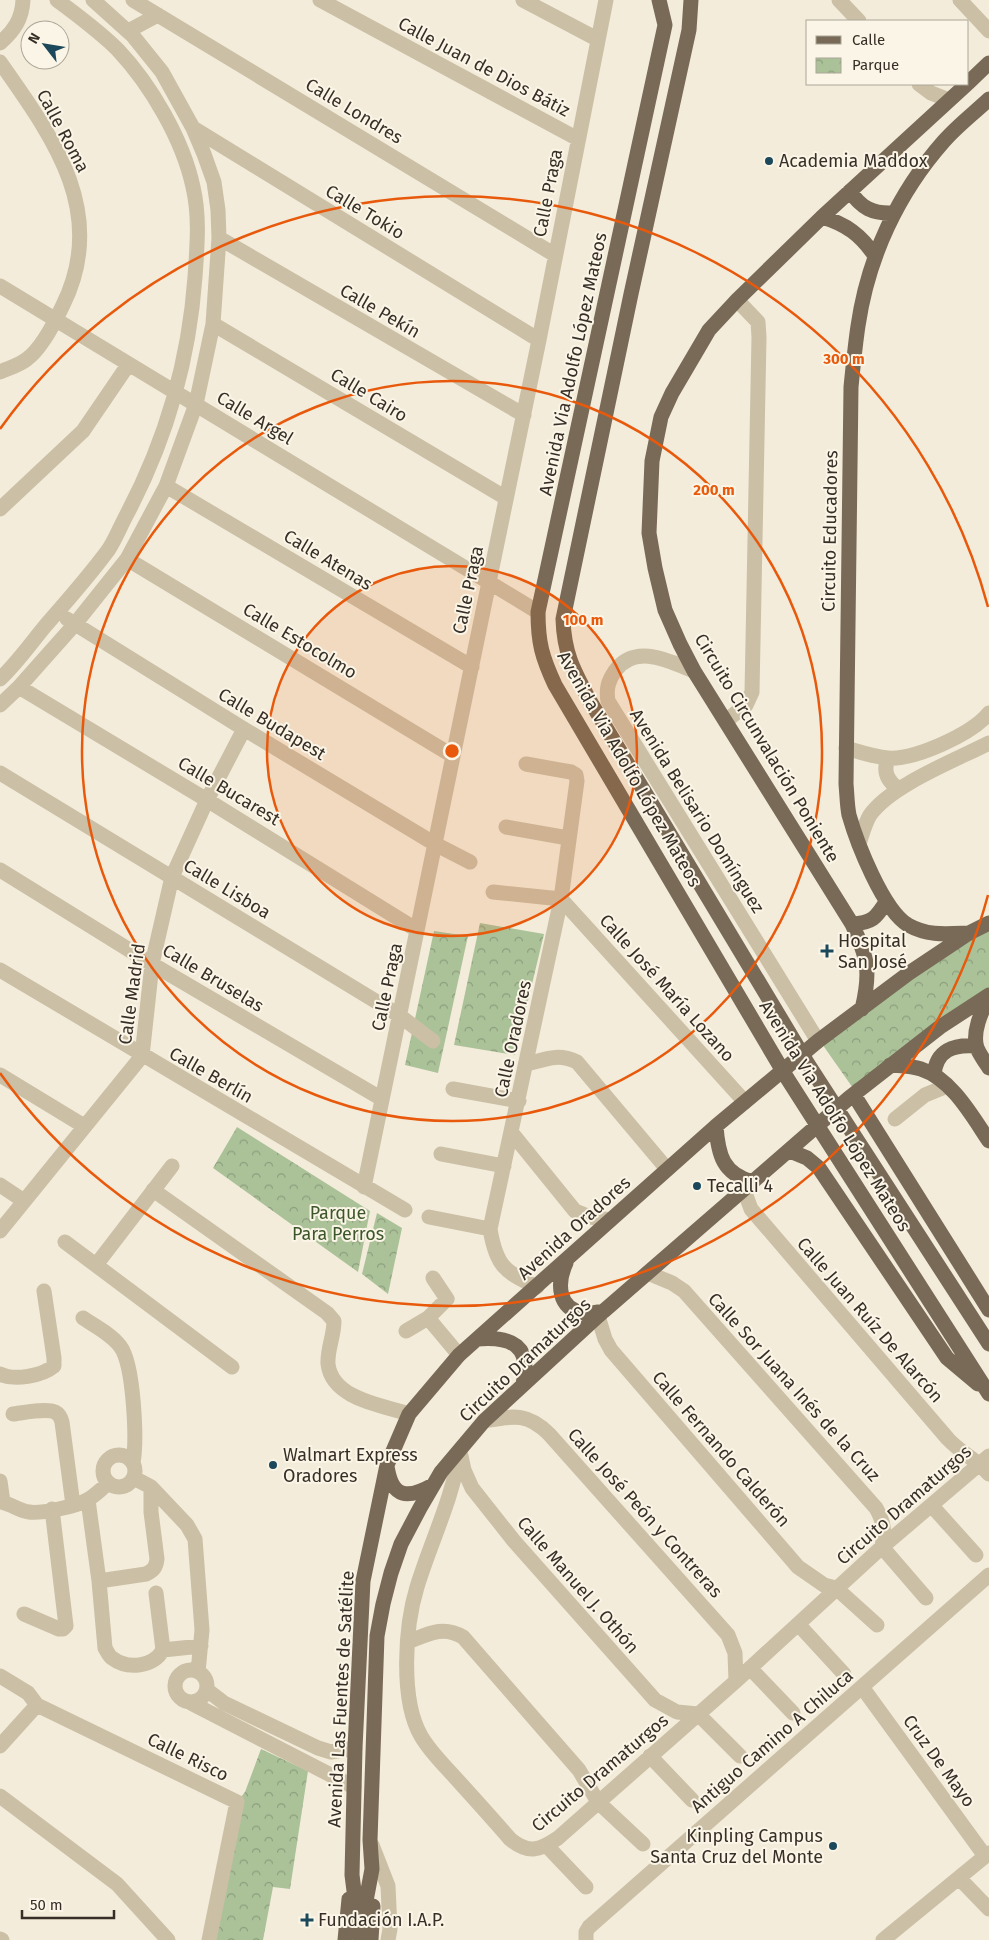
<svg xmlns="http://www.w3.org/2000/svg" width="989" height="1940" font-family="'Fira Sans',sans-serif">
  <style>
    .park { fill: url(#park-crowns) }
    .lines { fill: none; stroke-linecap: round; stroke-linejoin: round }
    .minor { stroke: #cbbfa5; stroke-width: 15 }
    .major { stroke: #796a57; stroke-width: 15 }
    .ring { fill: none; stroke: #e8590c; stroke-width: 2.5 }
    .poi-dot { fill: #1b485a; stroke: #faf5e6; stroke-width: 2 }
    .labels { text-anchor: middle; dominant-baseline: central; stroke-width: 4; stroke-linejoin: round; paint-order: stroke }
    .street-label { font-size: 18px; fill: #372f27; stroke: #faf5e6 }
    .poi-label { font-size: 18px; fill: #372f27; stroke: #faf5e6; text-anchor: start }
    .park-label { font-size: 18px; fill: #3c562a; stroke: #faf5e6 }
    .centre { fill: #e8590c; stroke: #faf5e6; stroke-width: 2.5 }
    .ring-label { font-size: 15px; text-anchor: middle; font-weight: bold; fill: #e8590c; stroke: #faf5e6; stroke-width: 4; stroke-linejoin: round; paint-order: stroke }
  </style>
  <defs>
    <pattern id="park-crowns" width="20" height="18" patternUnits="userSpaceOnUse" patternTransform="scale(1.25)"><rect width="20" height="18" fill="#abc299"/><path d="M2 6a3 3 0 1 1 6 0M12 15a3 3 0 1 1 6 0" fill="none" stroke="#8c9e7d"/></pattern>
  </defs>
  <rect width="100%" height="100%" fill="#f3ecda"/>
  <path class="park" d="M480,923L544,934L515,1055L454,1045Z
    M989,929V995L855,1091L820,1041L909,973Z
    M434,931L468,936L438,1073L405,1065Z
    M237,1127L370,1211L358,1272L213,1168Z
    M377,1213L402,1228L388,1294L362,1274Z
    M261,1749L308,1771L290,1889L273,1887L263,1940H209L237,1802L245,1792Z"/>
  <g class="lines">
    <path class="minor" d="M133,0L555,255
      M320,0L578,139
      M523,0L597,39
      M839,0L859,21
      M960,0L989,31
      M128,31L158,15
      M0,43C14,31 22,19 23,0
      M0,62C52,136 109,212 63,305C55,322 42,348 27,359C20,365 9,368 0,372
      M919,84L931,93L949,100
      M193,128L539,340
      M219,238L524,415
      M0,286L538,612
      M213,324L506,498
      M166,486L472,667
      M0,509L83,431L128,365
      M127,559L453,756
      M67,619L244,729L435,844L470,862
      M694,671C669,661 635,643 615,671C608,681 606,689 608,701L818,1041
      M0,679C17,663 31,643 46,625C68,600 90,575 109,549C116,538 121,525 127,514C166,440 189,360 195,277C197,247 200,217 193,187C183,140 151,85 118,50C99,31 78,16 57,0
      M19,687L207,800L417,930
      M0,705L19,687L75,624L127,559L166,486L196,404L213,324L219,238L218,210L214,182L204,154L193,128L162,72L133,36L93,0
      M727,720L746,705L752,692L759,337L758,322L737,300
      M846,748C860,752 874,757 888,758C915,760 972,734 989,713
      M888,758C883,771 887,781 899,789
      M526,764L571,772L576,775L577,781L561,899L490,1229C496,1265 504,1272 537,1287
      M0,773L400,1016L433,1041
      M506,827L568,838
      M859,844C862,835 865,823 870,815C891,785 956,760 989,743
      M0,870L152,964L382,1099
      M493,892L561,899
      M561,899L745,1102
      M0,970L405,1210
      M527,1064C546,1059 558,1053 577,1062L667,1169
      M0,1075L84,1126
      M453,1089L519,1101
      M895,1119L925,1095L947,1086
      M511,1132L575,1211L590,1217L610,1220
      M441,1154L504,1166
      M0,1185L24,1201
      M364,1187L539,340L606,0
      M153,1190L327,1313L334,1321C334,1336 327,1350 328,1364C332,1399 382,1405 409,1414
      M744,1190L751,1209L948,1439C961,1453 977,1460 989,1474
      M429,1217L490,1229
      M0,1231L142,1056L152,964L172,877L207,800L244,729
      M65,1242L232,1367
      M96,1265L172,1166
      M648,1273L672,1283L684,1291L876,1508C884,1522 885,1531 882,1547L926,1598
      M598,1316L605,1339L611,1350L798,1567L824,1585L836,1588L877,1625
      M83,1318C95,1326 111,1334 120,1346C134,1364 137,1440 133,1463
      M428,1318L459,1355
      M406,1331L428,1318L447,1299L433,1278
      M0,1374C14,1381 42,1376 54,1366V1358L44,1291
      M13,1414C22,1413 46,1408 55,1412C59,1414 61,1418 62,1422L73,1505
      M484,1421C513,1416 527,1412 549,1434L728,1635L735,1653L736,1681
      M460,1450C453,1498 431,1541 417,1587C405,1626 400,1700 421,1736C429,1750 441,1762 452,1774C471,1795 491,1817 510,1839C528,1854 539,1851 558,1838L736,1681L882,1547L989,1456
      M103 1471a16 16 0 1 1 32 0a16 16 0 1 1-32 0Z
      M461,1456L464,1470L472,1488L514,1541L655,1700L677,1712L698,1714L740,1756
      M134,1478L151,1487L187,1525L195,1539L202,1630L198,1672
      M0,1481L3,1502
      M151,1487V1512L157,1559C156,1567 154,1570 146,1574L99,1581L105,1648C107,1651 109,1656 112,1658C128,1670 153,1667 163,1650L156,1593
      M88,1500L99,1581
      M0,1502C10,1503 19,1511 29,1512C41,1514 77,1506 87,1500C95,1496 102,1488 109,1483
      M932,1506L976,1555
      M24,1614L59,1629H63L66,1626L52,1509
      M798,1624L844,1674
      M408,1642C428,1634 443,1625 463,1637L579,1770L598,1802L643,1844
      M163,1650L201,1646
      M750,1668L793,1713
      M175 1686a16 16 0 1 1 32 0a16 16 0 1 1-32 0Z
      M0,1676L28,1693L37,1705L237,1802L209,1940
      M862,1687L985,1856
      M207,1690L224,1703L318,1748L331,1752L355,1748
      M191,1703L354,1787
      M0,1746L37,1705
      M650,1756L692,1800
      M0,1796L117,1884L168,1940
      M372,1845L388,1886L390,1929L388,1940
      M547,1846L586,1887
      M959,1878L989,1909
      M0,1939L2,1940
      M586,1940V1932L589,1927L989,1575
      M883,1940L989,1853"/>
    <path class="major" d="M659,0L665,25L538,612C538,643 542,657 555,685L787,1078L989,1394
      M691,0L689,30L631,294L563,619C564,654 574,671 590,701L808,1064L989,1344
      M968,83L989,63
      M850,191C861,208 873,214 893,213
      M822,217C846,224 861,235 875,256
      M852,924C872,923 876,918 886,902
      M968,933C945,934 928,936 908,925C883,910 857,843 849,815C847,805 847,794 846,784L851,387C853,367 855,346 858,326C868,257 898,193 944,141C957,126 974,113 989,99
      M989,999C981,1011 972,1033 977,1048C980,1055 985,1062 989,1068
      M862,1009C871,972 868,958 852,924L694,671L680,644L665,610L655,568L649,533L652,461L661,417L672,393L709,330L737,300L822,217L967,84
      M890,1065C901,1066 911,1066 921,1069C952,1079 972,1116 989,1141
      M934,1075C936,1050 954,1044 976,1046
      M854,1095L989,1310
      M716,1126C718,1155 723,1174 753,1182
      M790,1151L807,1158L819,1168L947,1358L978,1384
      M566,1263C557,1282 557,1310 584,1313C590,1314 597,1312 604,1311
      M477,1339C512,1336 532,1346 523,1384
      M387,1466C392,1499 408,1499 433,1485
      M362,1922L372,1869L370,1840L377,1636L383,1604L391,1573L401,1544L420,1508L441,1472L484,1421L598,1316L849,1098L940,1027L989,995
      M360,1938L352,1875L355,1748L363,1581L387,1465L409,1414L459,1355L716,1126L818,1041L909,973L969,933L989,923
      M345,1940L349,1899
      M371,1940L373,1906"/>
  </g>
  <circle cx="452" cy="751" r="185" fill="#e8590c" fill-opacity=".12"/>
  <g class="ring">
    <circle cx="452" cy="751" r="185"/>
    <circle cx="452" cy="751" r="370"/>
    <path d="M988 895A555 555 0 0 1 0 1073M0 429A555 555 0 0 1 988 607"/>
  </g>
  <g class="poi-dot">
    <circle cx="769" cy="161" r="5"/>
    <path d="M824.5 943.5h5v5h5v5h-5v5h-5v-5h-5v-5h5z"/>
    <circle cx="697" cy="1186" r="5"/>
    <circle cx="273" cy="1465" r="5"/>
    <circle cx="833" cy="1846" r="5"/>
    <path d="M304.5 1912.5h5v5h5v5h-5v5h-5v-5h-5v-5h5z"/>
  </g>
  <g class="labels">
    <g class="street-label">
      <text transform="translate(484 67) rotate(28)">Calle Juan de Dios Bátiz</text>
      <text transform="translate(354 111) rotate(31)">Calle Londres</text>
      <text transform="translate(63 131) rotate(62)">Calle Roma</text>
      <text transform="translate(548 193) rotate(-79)">Calle Praga</text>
      <text transform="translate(365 212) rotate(31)">Calle Tokio</text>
      <text transform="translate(380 311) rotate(30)">Calle Pekín</text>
      <text transform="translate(573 364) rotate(-78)">Avenida Via Adolfo López Mateos</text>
      <text transform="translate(369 395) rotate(31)">Calle Cairo</text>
      <text transform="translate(255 418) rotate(31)">Calle Argel</text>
      <text transform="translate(830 531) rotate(-89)">Circuito Educadores</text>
      <text transform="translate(328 560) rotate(31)">Calle Atenas</text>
      <text transform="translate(468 590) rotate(-78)">Calle Praga</text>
      <text transform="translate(300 641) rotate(31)">Calle Estocolmo</text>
      <text transform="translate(272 724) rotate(31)">Calle Budapest</text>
      <text transform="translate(767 748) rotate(59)">Circuito Circunvalación Poniente</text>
      <text transform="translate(629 769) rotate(60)">Avenida Via Adolfo López Mateos</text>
      <text transform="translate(229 791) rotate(31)">Calle Bucarest</text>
      <text transform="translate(697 811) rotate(58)">Avenida Belisario Domínguez</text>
      <text transform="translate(227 889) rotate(31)">Calle Lisboa</text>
      <text transform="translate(213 978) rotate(31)">Calle Bruselas</text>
      <text transform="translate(387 987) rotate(-78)">Calle Praga</text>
      <text transform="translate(667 988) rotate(48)">Calle José María Lozano</text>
      <text transform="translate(132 994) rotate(-82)">Calle Madrid</text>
      <text transform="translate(513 1039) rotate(-78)">Calle Oradores</text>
      <text transform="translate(211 1075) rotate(30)">Calle Berlín</text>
      <text transform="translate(835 1116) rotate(58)">Avenida Via Adolfo López Mateos</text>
      <text transform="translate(574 1228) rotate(-42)">Avenida Oradores</text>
      <text transform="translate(870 1320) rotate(49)">Calle Juan Ruíz De Alarcón</text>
      <text transform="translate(525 1360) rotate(-43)">Circuito Dramaturgos</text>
      <text transform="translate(794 1387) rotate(48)">Calle Sor Juana Inés de la Cruz</text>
      <text transform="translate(721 1449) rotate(49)">Calle Fernando Calderón</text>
      <text transform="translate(904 1505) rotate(-41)">Circuito Dramaturgos</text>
      <text transform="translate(645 1513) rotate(48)">Calle José Peón y Contreras</text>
      <text transform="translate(578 1585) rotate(49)">Calle Manuel J. Othón</text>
      <text transform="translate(341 1699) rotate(-87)">Avenida Las Fuentes de Satélite</text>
      <text transform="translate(772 1741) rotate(-41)">Antiguo Camino A Chiluca</text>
      <text transform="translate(188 1757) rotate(26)">Calle Risco</text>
      <text transform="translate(939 1761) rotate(54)">Cruz De Mayo</text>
      <text transform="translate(600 1773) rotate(-40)">Circuito Dramaturgos</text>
    </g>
    <g class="poi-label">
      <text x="779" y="161">Academia Maddox</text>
      <text x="838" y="941">Hospital<tspan x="838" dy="21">San José</tspan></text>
      <text x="707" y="1186">Tecalli 4</text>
      <text x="283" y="1455">Walmart Express<tspan x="283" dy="21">Oradores</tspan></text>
      <text x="823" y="1836" text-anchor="end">Kinpling Campus<tspan x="823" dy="21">Santa Cruz del Monte</tspan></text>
      <text x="318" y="1920">Fundación I.A.P.</text>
    </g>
    <g class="park-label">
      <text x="338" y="1213">Parque<tspan x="338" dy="21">Para Perros</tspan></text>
    </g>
  </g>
  <circle cx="452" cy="751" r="8" class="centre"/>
  <g class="ring-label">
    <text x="844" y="364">300 m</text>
    <text x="714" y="495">200 m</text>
    <text x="583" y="625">100 m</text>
  </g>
  <rect x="806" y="20" width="162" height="65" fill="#faf5e6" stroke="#aca69a"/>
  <rect x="816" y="36" width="25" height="8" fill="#796a57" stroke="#aca69a"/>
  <text x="852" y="45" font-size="15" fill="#372f27">Calle</text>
  <rect x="816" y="58" width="25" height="15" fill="url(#park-crowns)" stroke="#aca69a"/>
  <text x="852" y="70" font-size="15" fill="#372f27">Parque</text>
  <g transform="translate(45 45) rotate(301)"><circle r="24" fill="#faf5e6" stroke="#aca69a"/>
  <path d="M0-4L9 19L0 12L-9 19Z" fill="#1b485a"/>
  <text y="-8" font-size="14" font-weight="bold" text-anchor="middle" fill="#372f27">N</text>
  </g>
  <path d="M22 1910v8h92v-8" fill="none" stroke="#372f27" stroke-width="2.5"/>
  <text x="30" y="1910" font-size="15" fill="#372f27" stroke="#faf5e6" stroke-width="4" paint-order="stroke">50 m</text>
</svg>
